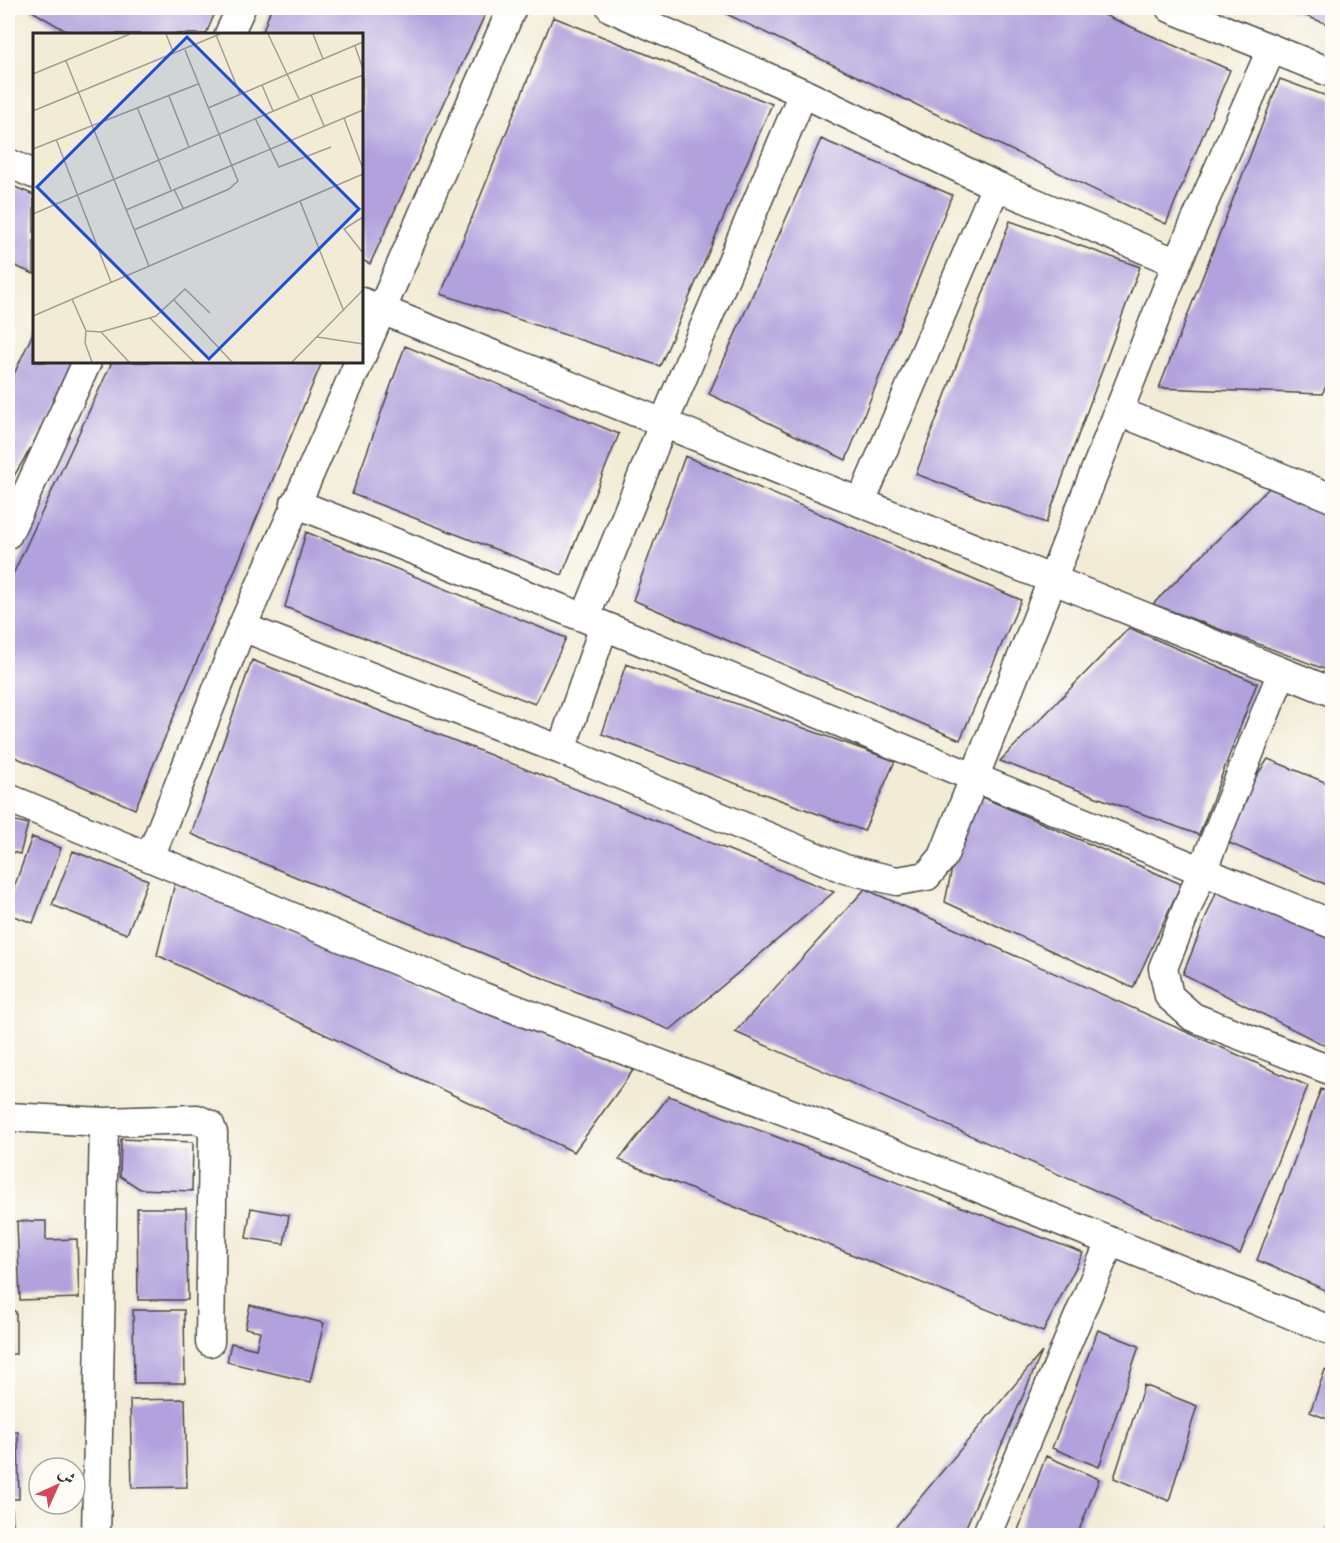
<svg xmlns="http://www.w3.org/2000/svg" width="1340" height="1543" font-family="'IM FELL Great Primer',Amiri,serif">
  <style>
    .building { fill: #b1a1dd }
    .lines { fill: none; stroke-linecap: round; stroke-linejoin: round }
    .minor-casing { stroke: #494844; stroke-width: 31 }
    .minor { stroke: #fff; stroke-width: 28 }
    .inset-road { fill: none; stroke: #a29e91; stroke-width: 1.5 }
    .view { fill: #1d4ed8; fill-opacity: 0.15; stroke: #1d4ed8; stroke-width: 3 }
    .inset-edge { fill: none; stroke: #2b2b2b; stroke-width: 3 }
  </style>
  <rect width="100%" height="100%" fill="#fdfcf7"/>
  <filter id="ink" filterUnits="userSpaceOnUse"><feTurbulence type="fractalNoise" baseFrequency=".0167" numOctaves="2"/><feDisplacementMap in="SourceGraphic" scale="12" xChannelSelector="R" yChannelSelector="G"/><feConvolveMatrix kernelMatrix="1 2 1 2 8 2 1 2 1" color-interpolation-filters="sRGB"/></filter>
  <filter id="wash" filterUnits="userSpaceOnUse"><feTurbulence type="fractalNoise" baseFrequency=".008" numOctaves="4" result="noise"/><feDisplacementMap in="SourceGraphic" scale="24" xChannelSelector="R" yChannelSelector="G"/><feGaussianBlur stdDeviation="1.35" result="paint"/><feColorMatrix in="noise" values="0 0 0 0 0 0 0 0 0 0 0 0 0 0 0 0 0 1.4 0 .05"/><feComposite in="paint" operator="in"/></filter>
  <g filter="url(#wash)">
    <rect width="100%" height="100%" fill="#f2ebd5"/>
    <g id="blocks">
      <path class="building" d="M27,8H217L206,34H71Z
        M271,8H488L370,264L362,260V34H262Z
        M714,8H1088L1230,70L1166,224Z
        M1285,8H1332V26Z
        M553,17L772,104L660,366L441,294Z
        M1280,79L1332,98V374L1322,394L1159,388Z
        M821,139L952,195L846,460L709,394Z
        M8,184L34,195V274L8,263Z
        M1010,221L1140,267L1046,523L916,474Z
        M34,331V362H82L8,486V387Z
        M405,346L619,434L562,575L352,494Z
        M112,362H322L135,809L8,754V585Z
        M685,456L1021,600L960,740L633,600Z
        M1270,487L1332,508V672L1153,604Z
        M306,532L566,638L535,704L285,607Z
        M1129,628L1257,683L1199,835L1000,761Z
        M252,660L834,892L670,1030L191,834Z
        M626,664L895,761L864,831L602,734Z
        M1268,759L1332,785V887L1215,837Z
        M968,791L1181,884L1133,988L945,902Z
        M8,819L28,824L20,854L8,851Z
        M32,837L61,848L33,923L8,914V904Z
        M73,851L148,880L127,934L52,905Z
        M175,883L634,1069L574,1152L157,955Z
        M865,889L1308,1086L1240,1254L735,1032Z
        M1217,890L1332,940V1049L1183,974Z
        M1321,1089L1332,1094V1293L1257,1260Z
        M669,1096L1083,1253L1043,1332L619,1160Z
        M121,1139L193,1142L192,1191L140,1189L120,1176Z
        M137,1208H186L188,1300H138Z
        M251,1208L289,1215L284,1244L246,1238Z
        M17,1221H46V1240L77,1239L79,1298L20,1300Z
        M250,1305L324,1323L310,1382L227,1362L231,1343L256,1349L260,1331L245,1328Z
        M8,1308L16,1312V1354H8Z
        M133,1310H184L185,1383H134Z
        M1098,1330L1139,1346L1099,1467L1052,1448Z
        M1042,1352L962,1536H888Z
        M1325,1370L1332,1373V1421L1310,1412Z
        M1144,1385L1197,1406L1169,1501L1114,1478Z
        M185,1399L187,1487L132,1488L130,1400Z
        M8,1432H18L19,1499H8Z
        M1046,1456L1099,1479L1077,1536H1025L1017,1533Z
        M8,1509H12L14,1536H8Z
        M1332,1516V1536H1323Z"/>
    </g>
  </g>
  <g filter="url(#ink)">
    <use href="#blocks" fill-opacity="0" stroke="#494844" stroke-width="1.5"/>
    <g class="lines">
      <defs>
        <path id="minor" d="M611,8L803,93L996,186L1177,263
          M1170,8L1332,73
          M229,34L241,8
          M8,163L34,174
          M362,302L1332,692
          M362,355L512,8
          M1118,411L1332,498
          M861,502L996,186
          M295,503L585,618L1332,924
          M8,534L87,362
          M585,618L664,422L803,93
          M242,627L561,750L845,869L897,881L927,876L943,857L1177,263L1271,50
          M1282,672L1163,968L1169,996L1193,1017L1332,1071
          M561,750L604,626
          M8,798L481,996L848,1135L1332,1331
          M150,857L242,627L359,362
          M8,1117L104,1122L197,1119L210,1125L213,1133L210,1342
          M96,1536L104,1122
          M986,1536L1110,1242"/>
      </defs>
      <use href="#minor" class="minor-casing"/>
      <use href="#minor" class="minor"/>
    </g>
  </g>
  <g transform="translate(33 33)">
    <rect width="330" height="330" fill="#f2ebd5"/>
    <path class="inset-road" d="M133,1L141,21M235,1L266,66M280,1L290,26M183,2L207,61M322,13L330,36M33,28L116,233M0,41L97,1M229,52L240,78M278,62L330,42M136,63L156,114M104,74L138,157M175,75L330,9M0,78L187,1M222,85L246,134L298,114M311,85L330,136M23,106L78,249M0,116L165,51M141,156L150,175M267,168L310,276M93,177L330,77M0,181L278,62L291,93M330,184L311,196L330,220M101,197L196,156L205,148L152,17M39,266L53,298L52,310L59,329M141,267L199,329M0,283L330,141M117,285L161,329M53,298L68,299L123,283L152,256L177,280M68,299L96,329M284,304L330,311M259,329L330,257"/>
    <path class="view" d="M154,4L326,176L176,326L4,154Z"/>
    <rect width="330" height="330" class="inset-edge"/>
  </g>
  <rect width="1340" height="1543" fill="none" stroke="#fdfcf7" stroke-width="30"/>
  <g transform="translate(57 1486) rotate(45)"><circle r="28" fill="#fdfcf7" stroke="#a9a8a5" stroke-width="1.5"/>
  <path d="M0-4.5L10 22L0 15L-10 22Z" fill="#d1495b"/>
  <text y="-9" font-size="16" font-weight="bold" text-anchor="middle" fill="#2b2b2b">ش</text>
  </g>
</svg>
